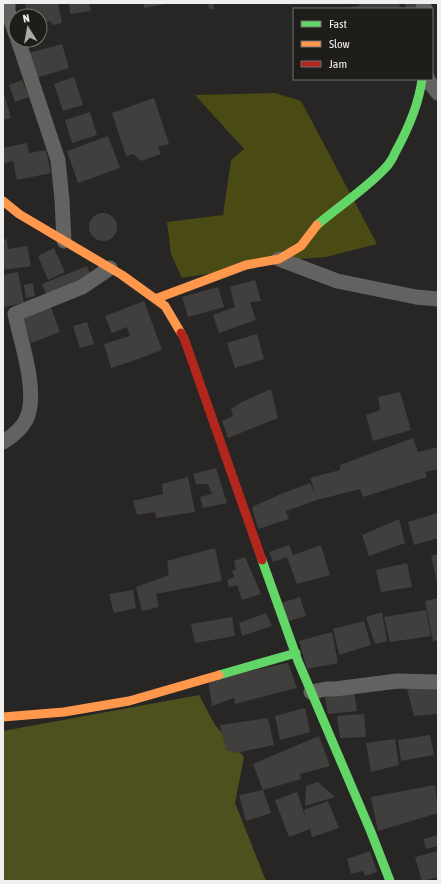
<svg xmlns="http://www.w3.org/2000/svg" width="441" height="884" font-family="'Asap Condensed',sans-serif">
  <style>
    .green { fill: #494a14 }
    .forest { fill: #4e501e }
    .building { fill: #413f3d }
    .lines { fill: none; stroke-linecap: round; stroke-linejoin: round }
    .street { stroke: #646260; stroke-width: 15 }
    .fast { stroke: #63d668; stroke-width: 9 }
    .slow { stroke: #ff974d; stroke-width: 9 }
    .jam { stroke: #b3261e; stroke-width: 9 }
  </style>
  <rect width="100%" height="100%" fill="#282624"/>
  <path class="green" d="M275,93L301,101L377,244L326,257L299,259L182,278L171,254L167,222L223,215L231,160L244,149L195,95Z"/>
  <path class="forest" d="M199,695L215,725L244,757L235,803L266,881H3V731Z"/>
  <path class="building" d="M25,3H58L62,23L52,25L51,21L40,23V16H28Z
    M69,3H89L91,11L70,14Z
    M144,3H164L165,4L144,8Z
    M208,3H213L214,9H209Z
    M359,3H399L400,9H350V7L359,6Z
    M405,3H423L425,9H406Z
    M62,44L69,68L36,78L29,53Z
    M74,77L83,105L63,111L54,84Z
    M22,80L29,97L15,102L9,85Z
    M3,90L11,118L3,120Z
    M154,98L169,144L158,147L161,154L141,161L133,154L126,156L112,113Z
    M90,112L97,135L72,143L65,120Z
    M108,136L120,168L78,183L67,151Z
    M27,143L29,153L46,150L51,173L17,180L13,161L4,163L3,148Z
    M89 227a14 14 0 1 1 28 0a14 14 0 1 1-28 0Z
    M7,239L8,249L27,246L31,266L3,270V240Z
    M54,248L65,272L48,280L38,256Z
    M87,266L92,278L47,297L42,284Z
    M18,272L24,303L3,307V275Z
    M255,280L261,301L250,302L256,320L219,333L213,315L235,307L230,287Z
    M33,283L35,296L26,298L24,285Z
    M218,287L224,307L188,317L182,297Z
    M144,301L162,350L138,359L134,347L138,359L111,368L104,344L130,336L127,327L112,333L105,316Z
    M51,307L60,332L31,343L22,317Z
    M87,322L94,344L80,348L73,326Z
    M257,334L264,359L235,368L227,343Z
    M271,389L278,418L228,438L222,421L233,416L231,409L244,401Z
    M400,392L411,430L373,441L366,415L380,410L378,397Z
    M413,438L418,452L438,447V469L425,472L427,477L363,497L360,489L317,500L286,511L289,519L258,529L252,507L281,494L310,483L316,496L310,478L340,470V465Z
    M216,468L227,503L203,508L200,497L212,494L208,484H196L193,474Z
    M188,477L195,512L156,518L155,512L137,515L133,501L163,494L162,484Z
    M438,513V538L414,545L408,522Z
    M399,519L405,543L369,556L362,535Z
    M289,545L293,555L321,545L330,575L297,584L287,557L273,562L269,552Z
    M215,548L222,581L156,594L159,607L142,611L136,587L169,575L167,561Z
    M438,554V582H437L431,556Z
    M245,557L261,594L242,600L237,585L229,587L227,580L234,577L232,571L236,569L234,561Z
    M407,563L412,587L381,592L376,570Z
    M133,590L136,608L114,613L109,594Z
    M300,597L306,616L288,621L281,603Z
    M438,598V640L433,641L425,601Z
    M426,610L431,636L390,642L384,617Z
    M382,612L387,641L375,644L366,617Z
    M266,613L272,626L242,636L239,623Z
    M232,617L235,636L195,643L191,624Z
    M364,621L371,645L339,655L333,629Z
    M332,632L338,663L307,669L299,641Z
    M288,663L297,688L235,704L234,698L212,706L208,680Z
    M406,685L438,686V714L414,716Z
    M354,690L357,711L328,714L324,692Z
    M305,708L310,732L280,740L275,716Z
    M364,714L366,737L340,738L337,716Z
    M268,718L274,745L236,753L226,750L220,725Z
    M430,735L434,755L401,761L398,740Z
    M319,736L330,766L300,774L301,779L263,790L253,764Z
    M395,739L399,765L371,772L366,743Z
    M318,782L335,797L305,806L306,786Z
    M435,785L438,813L378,831L371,797Z
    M263,790L271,813L246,821L239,795Z
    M297,792L306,819L304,810L328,801L339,828L312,837L310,829L289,837L275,800Z
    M438,835V846L426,849L423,839Z
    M370,851L377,872L365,876L363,871L351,874L347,859Z
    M438,851V877L422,881L415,857Z"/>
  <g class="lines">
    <path class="street" d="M8,3V11L16,35
      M423,3L425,9
      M18,40L58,160L62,200L64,241
      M428,79L429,82L438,93
      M279,259L337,281L416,297L438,299
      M3,442C13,436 24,427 28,415C37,388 21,342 15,314L82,287L110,268
      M311,692L326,689H335L397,681L438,682"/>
    <path class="fast" d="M317,225C340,205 369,187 388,165C391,161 394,156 396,151C408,129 419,104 422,79
      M262,560L298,661L371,832L390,881
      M219,675L296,653"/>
    <path class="slow" d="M3,201L19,214L122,275L165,306L181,333
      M155,299L246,265L279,259L301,246L317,225
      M3,717L64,712L129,701L219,675"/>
    <path class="jam" d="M181,333L184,338L262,560"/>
  </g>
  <rect width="441" height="884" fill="none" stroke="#f1efed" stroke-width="8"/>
  <rect x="293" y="8" width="140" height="72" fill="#1f1d1a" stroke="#73716e"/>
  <rect x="301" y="21" width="20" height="6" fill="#63d668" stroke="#73716e"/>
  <text x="329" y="28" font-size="12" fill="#f1efed">Fast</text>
  <rect x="301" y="41" width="20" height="6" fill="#ff974d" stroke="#73716e"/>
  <text x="329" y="48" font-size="12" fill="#f1efed">Slow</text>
  <rect x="301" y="61" width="20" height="6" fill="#b3261e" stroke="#73716e"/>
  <text x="329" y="68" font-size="12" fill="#f1efed">Jam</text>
  <g transform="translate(28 28) rotate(349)"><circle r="19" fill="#1f1d1a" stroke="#73716e"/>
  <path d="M0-3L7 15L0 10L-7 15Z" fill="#aba9a7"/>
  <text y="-6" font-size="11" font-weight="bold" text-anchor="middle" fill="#f1efed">N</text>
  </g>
</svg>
